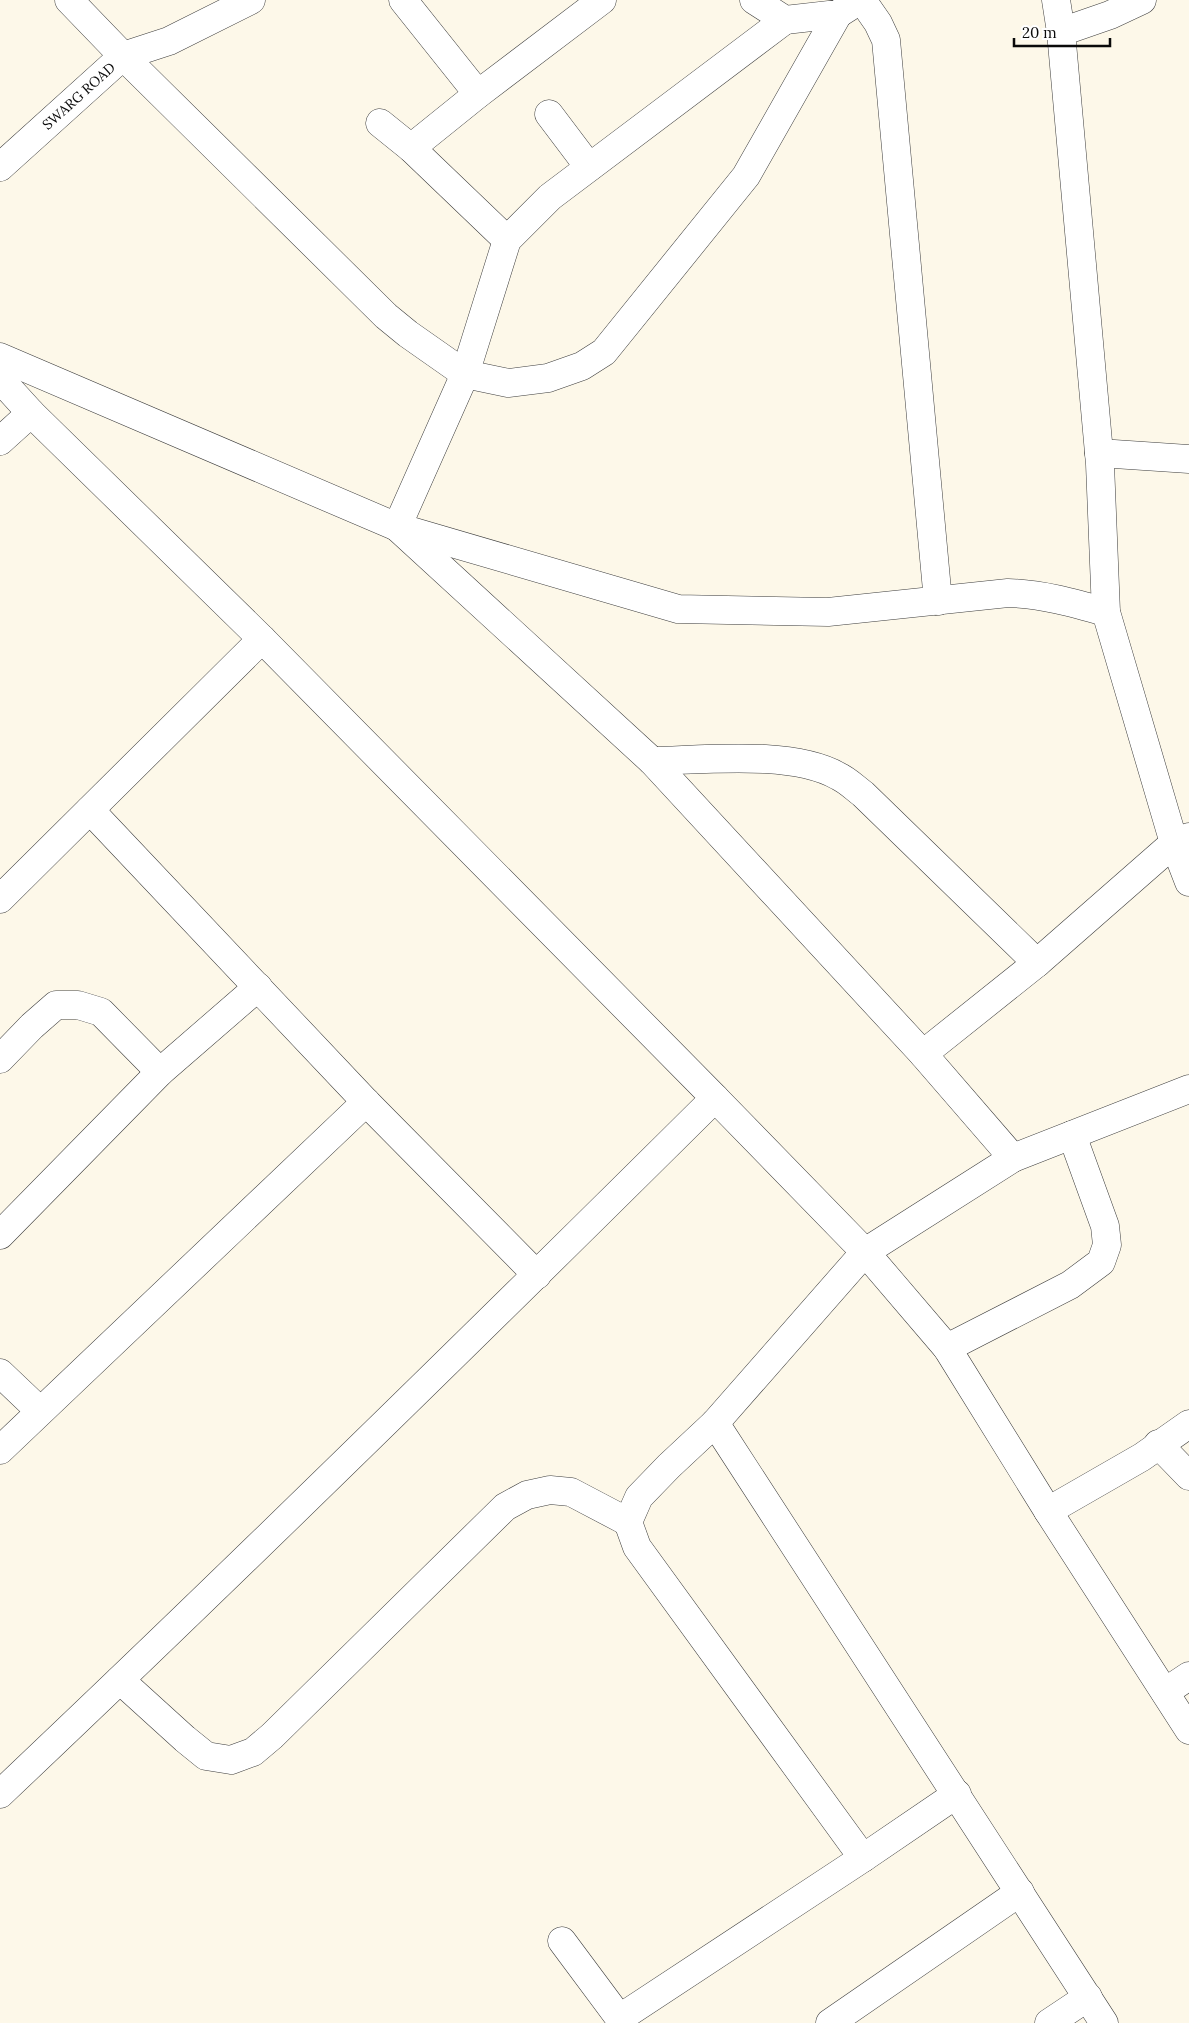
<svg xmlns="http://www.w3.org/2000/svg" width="1189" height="2023" font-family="Lora,serif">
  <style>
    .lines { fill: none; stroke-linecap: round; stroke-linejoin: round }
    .minor-casing { stroke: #3d3d3d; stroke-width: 29 }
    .minor { stroke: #fff; stroke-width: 28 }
    .labels { text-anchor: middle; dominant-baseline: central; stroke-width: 5; stroke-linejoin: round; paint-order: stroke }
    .street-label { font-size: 14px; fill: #0a0a0a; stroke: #fff }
  </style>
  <rect width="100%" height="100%" fill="#fdf8e9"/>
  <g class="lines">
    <defs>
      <g id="minor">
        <path d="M251,0L169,41L123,56L386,316L408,334L465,374L508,383L548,378L582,366L604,352L746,176L838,14"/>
        <path d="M403,0L478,94"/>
        <path d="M754,0L785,20L838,14L849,7"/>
        <path d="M862,0L878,23L886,40L938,601"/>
        <path d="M1056,0L1061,32L1100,464L1106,612L1174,843L1189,882"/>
        <path d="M785,20L550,197L507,240L465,374L397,527L652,761L923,1054L1013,1158"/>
        <path d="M1061,32L1110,15L1142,0"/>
        <path d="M549,114L589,167"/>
        <path d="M380,123L411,148L507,240"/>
        <path d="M411,148L478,94L602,0"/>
        <path id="s1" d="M0,167L123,56L69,0"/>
        <path d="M0,357L397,527L678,609L828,612L1008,593C1042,594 1074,603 1106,612"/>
        <path d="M0,379L31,413L262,639L715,1098C479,1332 242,1565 0,1794"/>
        <path d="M0,441L31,413"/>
        <path d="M1099,453L1189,459"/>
        <path d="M652,761C704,760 792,750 838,776C847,780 855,788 863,794L1037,963"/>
        <path d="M90,810L366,1102L537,1275"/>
        <path d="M0,899L262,639"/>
        <path d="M923,1054L1037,963L1174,843L1189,837"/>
        <path d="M0,1059L32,1026L56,1005H78L101,1012L160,1072"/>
        <path d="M715,1098L865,1252L947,1348L1048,1511L1189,1730"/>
        <path d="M0,1235L160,1072L258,987"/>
        <path d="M947,1348L1070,1285L1101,1262L1107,1245L1105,1226L1072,1135"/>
        <path d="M0,1373L40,1411"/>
        <path d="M715,1423L1104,2023"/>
        <path d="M1158,1444L1189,1476"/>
        <path d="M0,1450L366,1102"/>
        <path d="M1048,1511L1142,1457L1189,1424"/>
        <path d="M120,1680L185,1739L206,1756L231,1760L253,1752L272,1736L505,1507L527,1495L550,1490L571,1492L628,1522"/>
        <path d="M1165,1692L1189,1676"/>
        <path d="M863,1858L637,1547L628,1522L639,1497L669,1466L715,1423L865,1252L1013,1158L1189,1089"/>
        <path d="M562,1941L623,2023"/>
        <path d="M620,2018L863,1858L957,1794"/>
        <path d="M830,2023L1020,1892"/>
        <path d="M1049,2023L1088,1997"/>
      </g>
    </defs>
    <use href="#minor" class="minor-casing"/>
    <use href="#minor" class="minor"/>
  </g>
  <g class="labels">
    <g class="street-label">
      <text stroke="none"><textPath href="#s1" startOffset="106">SWARG ROAD</textPath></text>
    </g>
  </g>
  <path d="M1014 38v8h96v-8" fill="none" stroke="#0a0a0a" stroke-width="2.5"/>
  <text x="1022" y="38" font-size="15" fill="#0a0a0a" stroke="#ffffff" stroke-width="4" paint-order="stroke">20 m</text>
</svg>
